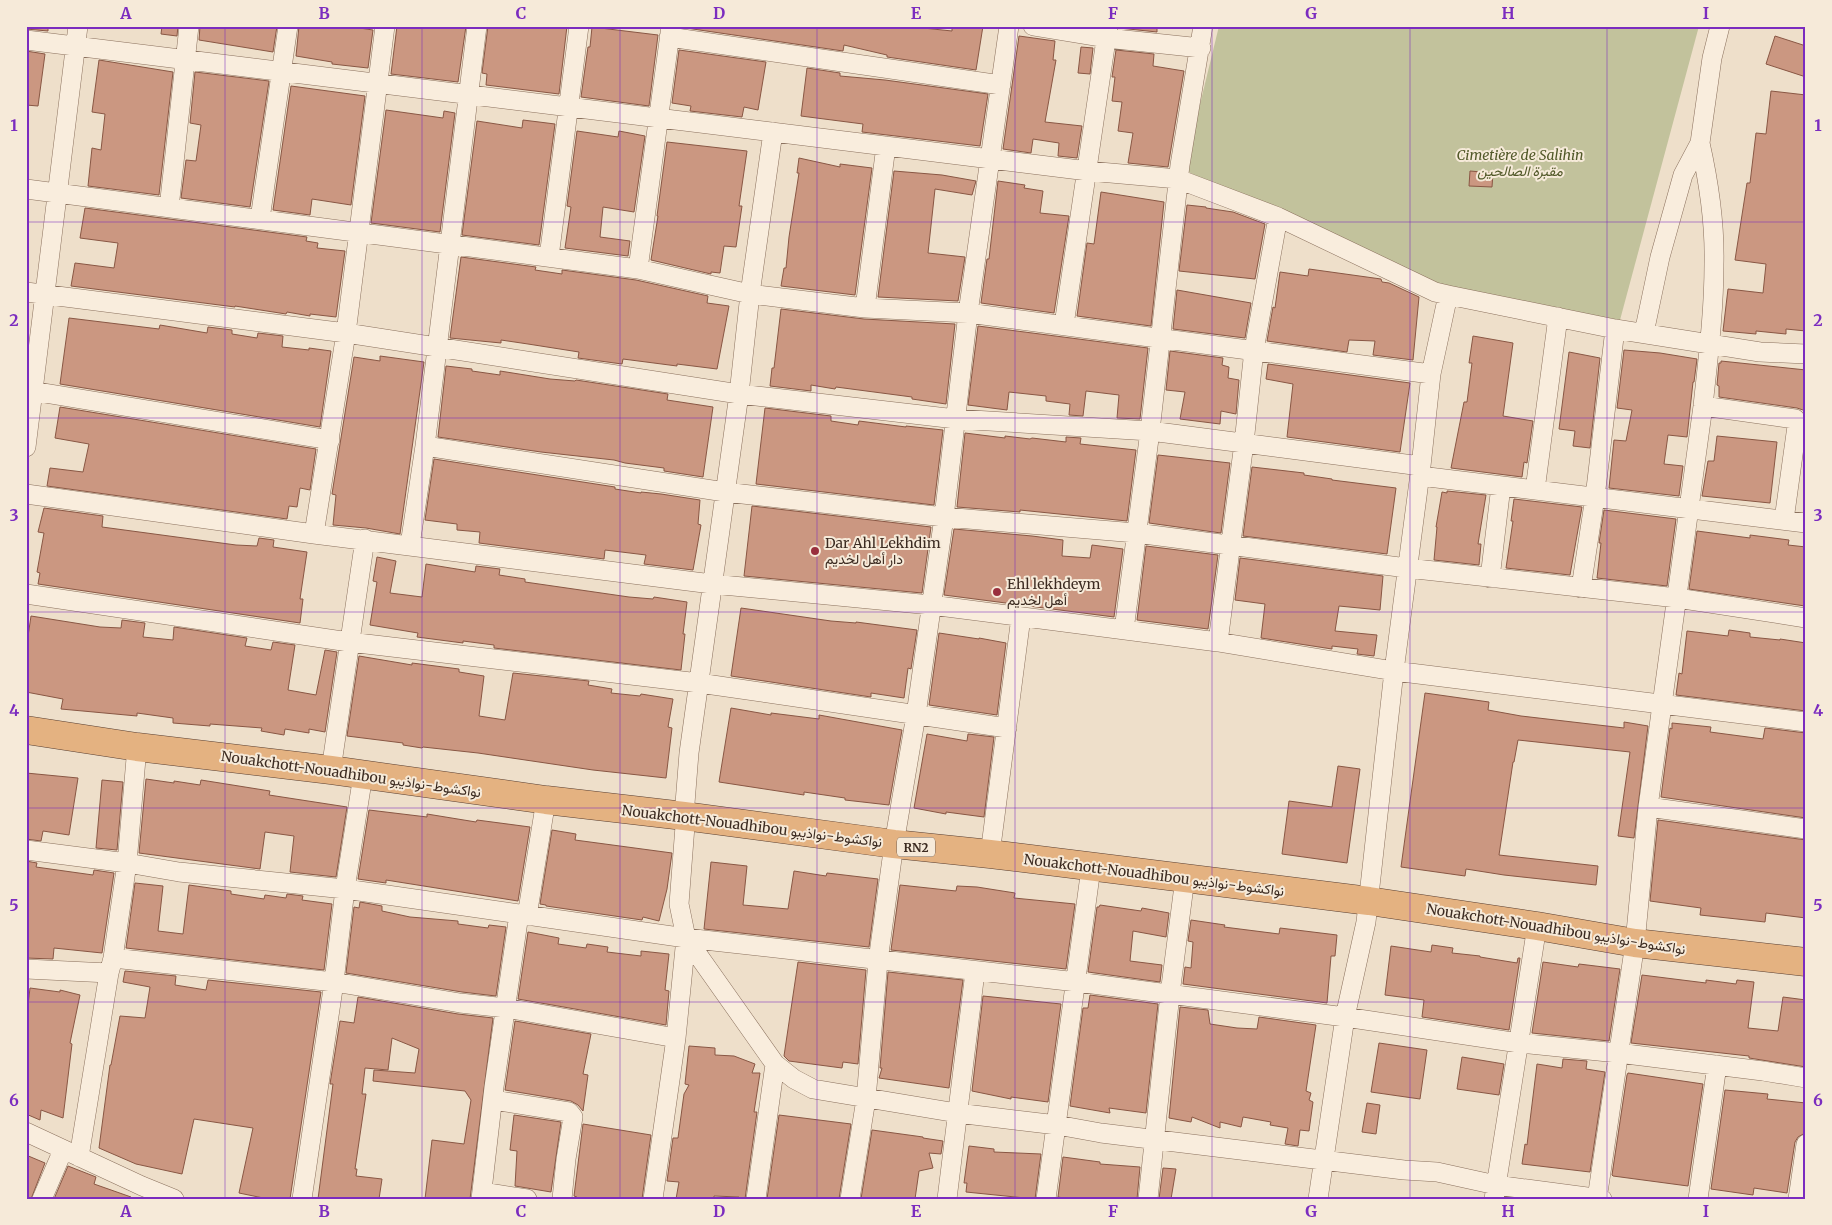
<svg xmlns="http://www.w3.org/2000/svg" width="1832" height="1225" font-family="Merriweather,Vazirmatn,serif">
  <style>
    .cemetery { fill: #c2c29c }
    .building { fill: #cb9781; stroke: #895744 }
    .lines { fill: none; stroke-linecap: round; stroke-linejoin: round }
    .minor-casing { stroke: #8b715e; stroke-width: 20 }
    .trunk-casing { stroke: #593f32; stroke-width: 29 }
    .minor { stroke: #f9eddd; stroke-width: 19 }
    .trunk { stroke: #e4b281; stroke-width: 28 }
    .grid { fill: none; stroke: #7b2cbf; stroke-width: 1; stroke-opacity: 0.55 }
    .poi-dot { fill: #992f3d; stroke: #f6ead9; stroke-width: 2 }
    .labels { text-anchor: middle; dominant-baseline: central; stroke-width: 4; stroke-linejoin: round; paint-order: stroke }
    .shield { fill: #f6ead9; stroke: #746458; stroke-width: 1 }
    .shield-label { font-size: 12px; font-weight: bold; fill: #3c2b21 }
    .park-label { font-size: 14px; font-style: italic; fill: #515828; stroke: #f6ead9 }
    .poi-label { font-size: 14px; fill: #3c2b21; stroke: #f6ead9; text-anchor: start }
    .street-label { font-size: 14px; fill: #3c2b21; stroke: #f6ead9 }
    .neatline { fill: none; stroke: #7b2cbf; stroke-width: 2 }
    .grid-label { font-size: 16px; text-anchor: middle; font-weight: bold; fill: #7b2cbf }
  </style>
  <rect width="100%" height="100%" fill="#eedfca"/>
  <path class="cemetery" d="M1219,26H1699L1620,320L1435,288L1184,170Z"/>
  <path class="building" d="M26,26H48V31L26,29Z
    M162,26H178L177,36L161,34Z
    M200,26H277L273,52L199,40Z
    M299,26H346L373,30L368,68L332,64V62L296,56Z
    M397,26H466L458,82L391,74Z
    M488,26H567L559,94L486,85L487,74L482,73Z
    M686,26H904L952,31V26H983L976,70L887,57V55L844,45L843,51L686,28Z
    M1119,26H1157V32L1119,28Z
    M592,27L658,35L649,106L581,97L588,47H590Z
    M1019,36L1055,41L1053,60H1056L1045,122L1082,126L1077,158L1058,156L1059,143L1033,139L1031,153L1003,149Z
    M1775,36L1806,46V77L1766,64Z
    M1081,47L1093,48L1090,74L1078,73Z
    M679,50L766,62L758,110L744,107L742,117L690,111L691,106L672,103Z
    M1116,50L1154,54L1153,66L1184,71L1168,167L1128,163L1133,133L1118,131L1122,102L1112,101L1115,77H1112Z
    M26,51L45,54L38,106L26,105Z
    M99,60L173,72L159,195L88,186L92,148L101,150L105,114L92,112Z
    M807,68L840,73V76L885,80L988,94L980,146L862,132L863,124L801,116Z
    M195,72L269,81L250,207L181,198L186,160L196,161L201,125L190,123Z
    M291,86L365,96L351,205L312,199L310,215L273,210Z
    M1771,91L1806,95V331L1786,329V334L1756,331V334L1723,331L1728,289L1763,293L1766,264L1735,260L1747,183H1750L1756,133L1766,134Z
    M386,110L443,118L444,111L455,113L440,232L371,223Z
    M523,120L555,124L539,245L462,235L477,121L522,128Z
    M577,131L618,137L619,131L645,136L634,212L603,207L600,237L630,241L628,256L565,248L571,207L567,206Z
    M667,142L747,151L739,206H742L736,247L724,246L720,273L711,272V274L651,260L658,216H657Z
    M799,158L840,167V164L872,168L855,295L781,286L784,268H786L789,237L799,173H797Z
    M894,171L942,175L976,181L972,195L935,189L928,253L965,257L958,301L878,297Z
    M1470,171L1493,173L1492,187L1469,186Z
    M998,181L1025,185L1024,188L1043,191L1040,213L1069,216L1054,313L981,303L987,259H989Z
    M1101,192L1164,202L1151,326L1077,316L1087,243L1094,244Z
    M1187,205L1206,207V208L1233,212L1265,224L1255,279L1179,271Z
    M85,208L307,237L306,241L318,243L317,248L345,251L336,317L310,314V316L287,312L286,314L235,306V307L71,286L75,263L114,268L118,243L80,238Z
    M461,257L536,267L535,270L562,274V270L636,280L708,296L707,303L729,306L717,369L677,364V366L623,359L622,364L578,358L579,352L528,344L501,340V343L450,338Z
    M1309,269L1381,279L1382,282L1389,283L1419,297L1413,360L1373,355L1375,341L1349,340L1347,352L1267,341L1273,307L1275,308L1280,272L1308,276Z
    M1177,290L1251,303L1245,338L1173,329Z
    M781,309L864,319L955,324L946,404L912,399V397L836,387L835,389L811,385V391L770,386L772,368H774Z
    M69,318L159,329L160,325L207,333L208,327L232,330V334L257,338L258,333L283,336L282,347L309,350V348L331,351L320,427L60,384Z
    M978,326L1148,348L1140,419L1117,418L1119,395L1086,391L1083,416L1069,415L1070,404L1046,401V396L1009,392L1007,410L968,405Z
    M1473,336L1513,343L1503,416L1533,421L1527,463L1524,462L1522,477L1451,468L1464,402H1467L1472,363H1469Z
    M1624,350L1660,353L1697,359L1694,382H1693L1687,437L1668,435L1664,464L1683,466L1679,496L1609,488L1614,440L1626,441L1632,410L1617,408Z
    M1170,351L1223,358L1222,365L1229,367L1228,378L1239,380L1236,414L1221,411L1220,424L1180,419L1185,392L1166,390Z
    M1569,352L1600,358L1590,448L1573,446L1575,431L1559,429Z
    M380,356L424,362L400,534L366,528L333,525L336,495L332,494L354,357L380,361Z
    M1721,361L1806,370V411L1797,408L1719,397V386L1717,385L1719,363H1721Z
    M1268,364L1410,383L1400,452L1287,437L1293,384L1266,379Z
    M446,366L472,369V371L500,375V371L550,379L575,381L576,380L668,394L667,400L713,407L703,477L664,471V468L625,463L614,460L541,452L438,437Z
    M60,407L316,449L310,490L300,488L297,507L289,506L287,519L47,486L50,468L83,472L89,444L55,438Z
    M765,408L831,416V421L858,425L859,421L906,427V426L943,430L934,505L756,484Z
    M965,433L1005,438V436L1030,439L1032,438L1066,442V437L1081,438L1080,444L1136,450L1127,521L1020,510V512L957,507Z
    M1717,436L1777,442L1770,503L1702,496L1708,461H1714Z
    M1158,455L1230,463L1221,533L1149,523Z
    M434,459L615,487V489L641,493V492L661,494L700,500L698,524L701,525L693,570L644,564L646,555L605,550L604,559L479,543L480,532L457,530V524L425,520Z
    M1252,467L1304,473V475L1332,479V480L1396,488L1387,554L1243,536Z
    M1447,491L1486,495L1478,544H1481L1479,565L1434,560L1437,527H1436L1442,492L1447,493Z
    M1514,499L1582,507L1570,575L1506,568L1513,521H1511Z
    M752,506L931,527L922,593L744,576Z
    M44,508L103,516L102,527L236,545L257,546L259,538L274,540L273,547L307,552L300,599H303L300,623L38,584L40,573L37,572L44,533L38,532Z
    M1604,510L1676,519L1667,586L1597,578L1601,543H1599Z
    M954,529L1032,536L1063,540L1062,556L1090,558L1092,545L1123,549L1114,617L944,595Z
    M1697,531L1750,538V535L1789,540L1788,545L1806,547L1805,606L1689,589Z
    M1146,546L1218,555L1208,629L1137,620Z
    M377,557L396,561L390,593L422,597L426,564L475,572L476,566L500,569L499,575L525,579V582L629,597L653,599L654,597L687,602L683,634H685L681,670L494,648V645L463,641V643L417,637L418,633L370,625L377,582L373,581Z
    M1240,558L1383,576L1380,610L1339,606L1335,631L1377,635L1374,656L1357,654L1358,649L1332,646V649L1261,638L1265,604L1235,600Z
    M741,608L831,621L856,623V622L917,630L911,669L908,668L904,698L871,693V697L731,676Z
    M31,616L100,627L121,628L122,620L145,623L143,637L173,640L174,627L247,638L245,646L271,650L273,642L295,645L288,690L316,695L325,650L337,652L325,732L309,729V733L285,729L284,735L261,731L262,728L210,724V726L173,723V718L137,713V716L61,709L63,699L26,692V650Z
    M1729,630L1750,633V637L1780,640V639L1806,643V711L1676,695L1679,673L1682,674L1687,631L1728,636Z
    M939,633L979,639V638L1006,643L997,715L929,705Z
    M359,656L412,665V663L459,669V672L484,676L479,716L505,720L513,673L589,681L588,685L612,689L611,693L640,696L641,694L673,699L668,727L672,728L666,778L593,770L478,753L423,747L422,748L403,745V743L347,736Z
    M1425,693L1489,702L1488,710L1521,716L1624,728V722L1648,726L1634,838L1618,836L1630,752L1518,740L1514,762H1513L1499,855L1598,866L1596,885L1504,875L1466,869L1465,876L1401,867Z
    M731,708L771,715V713L819,719V715L902,730L889,805L845,800V798L804,792V795L719,782Z
    M1672,723L1711,727L1710,732L1763,739L1765,728L1806,733V818L1661,797L1670,728L1672,729Z
    M927,734L967,741L968,734L994,737L984,817L946,812V814L914,808Z
    M1338,766L1360,769L1347,863L1282,854L1289,801L1332,807Z
    M26,773L78,778L69,835L43,831L41,841L26,839Z
    M146,779L174,783V781L200,785L201,780L270,791L269,795L347,807L336,877L290,872L294,836L265,832L260,869L139,853Z
    M102,780L123,782L117,850L96,848Z
    M369,810L427,817V814L476,822L477,820L530,827L518,901L386,880V883L358,879Z
    M1658,820L1806,840V918L1766,913L1765,922L1700,915L1701,908L1650,901Z
    M552,830L576,834L575,840L672,853L667,889L659,921L643,917L642,920L546,906V905L540,904Z
    M26,861L37,863L36,867L93,875L94,870L114,873L102,953L54,948L53,959L26,958Z
    M711,862L747,866L743,905L788,909L794,871L826,876L827,873L878,879L869,947L704,929Z
    M135,883L163,886L158,931L183,934L189,885L231,891V894L264,899L265,895L286,898L287,894L303,896L302,900L332,904L324,970L126,948Z
    M900,885L956,891L957,886L977,887L1015,893L1014,898L1075,904L1066,969L891,950Z
    M360,902L382,906V911L410,917L458,921V924L488,928L489,925L506,927L496,996L462,992L346,973L354,907L359,908Z
    M1100,905L1141,911L1142,908L1169,913L1166,937L1133,931L1130,961L1162,965L1160,982L1088,972L1097,907H1099Z
    M1191,920L1225,925L1224,927L1279,934L1280,928L1337,935L1335,956H1331L1327,1003L1183,984L1185,967L1191,968L1193,942L1188,941Z
    M528,932L559,938L558,944L586,948L587,944L608,947L607,952L641,956V951L669,954L665,990L669,991L666,1025L518,999Z
    M1432,945L1453,948L1452,953L1480,956V957L1517,963L1518,958H1520L1509,1030L1422,1017L1424,1000L1385,995L1391,946L1431,952Z
    M798,962L866,970L858,1064L843,1062L842,1068L789,1061L784,1056Z
    M1543,962L1578,967L1579,964L1620,969L1609,1041L1532,1033Z
    M125,971L176,976L175,985L206,990L208,980L321,992L290,1199H268L239,1193L253,1128L194,1119L182,1174L136,1164L99,1148L110,1065H111L120,1016L145,1018L150,987L123,982Z
    M888,972L963,980L949,1088L879,1078L882,1068H880Z
    M1642,975L1706,983V980L1736,984L1737,980L1754,982L1748,1028L1778,1031L1783,997L1806,1000V1067L1749,1058V1056L1631,1043Z
    M30,988L60,992V990L80,995L70,1043L72,1044L63,1118L41,1110L40,1120L26,1114V1023Z
    M1090,995L1158,1004L1146,1113L1109,1108L1110,1113L1070,1106L1083,1008H1088Z
    M983,996L1061,1004L1048,1102L1011,1097V1099L972,1091Z
    M358,997L458,1014L493,1018L470,1199H425L432,1140L464,1144L471,1100L465,1091L373,1081L374,1070L415,1073L419,1049L392,1038L388,1070L365,1068L362,1094H366L355,1169H357L356,1176L382,1179L379,1199H318L333,1084H330L340,1021L354,1023Z
    M1180,1007L1208,1010L1210,1024L1237,1028L1257,1029L1259,1017L1316,1025L1306,1091L1311,1093L1309,1100L1313,1102L1309,1131L1300,1130L1298,1146L1285,1144L1288,1128L1270,1125L1271,1122L1243,1117L1241,1127L1220,1122V1128L1192,1117L1191,1122L1169,1118Z
    M515,1021L591,1034L583,1074L588,1075L583,1111L578,1105L571,1101L505,1090Z
    M1379,1043L1427,1050L1420,1099L1371,1092Z
    M689,1046L715,1048V1055L734,1056L755,1064L752,1073H760L754,1112H757L745,1199H739V1197L714,1196V1199H676L679,1182L667,1181L673,1138H678L684,1094L689,1085L685,1084Z
    M1462,1057L1504,1064L1499,1095L1457,1089Z
    M1563,1059L1587,1061L1586,1069L1605,1072L1590,1172L1522,1164L1525,1144L1527,1145L1537,1064L1562,1068Z
    M1628,1073L1703,1084L1688,1186L1613,1176L1612,1175L1627,1075Z
    M1725,1090L1768,1094L1767,1099L1806,1103L1805,1133L1798,1137L1795,1142L1787,1193L1754,1188L1753,1195L1711,1189Z
    M1367,1103L1380,1105L1376,1134L1362,1132Z
    M514,1115L561,1122L551,1192L515,1186L517,1151L510,1150Z
    M779,1115L851,1124L839,1199H767Z
    M583,1124L651,1135L642,1199H577V1197L574,1196Z
    M872,1130L923,1137V1138L943,1141L941,1154L929,1153L933,1168L919,1171L915,1199H861Z
    M969,1146L994,1149V1152L1041,1154L1035,1199L966,1192L967,1183H964Z
    M26,1155L45,1163L31,1199H26Z
    M1063,1157L1100,1162V1164L1140,1167L1137,1199H1069L1058,1197Z
    M68,1166L96,1177L94,1184L131,1197V1199H54Z
    M1163,1168L1176,1169L1171,1199H1159Z"/>
  <g class="lines">
    <defs>
      <path id="minor" d="M1033,26L1106,38L1201,48
        M669,37L1001,85
        M26,40L1088,171L1178,179L1278,217L1435,292L1448,295L1431,374L1421,466L1394,671L1366,922L1345,1017L1318,1199
        M26,189L638,269L750,294L865,308L968,313L1431,374
        M169,208L189,26
        M260,219L288,26
        M549,257L579,26
        M638,269L671,26
        M26,292L346,333L739,394L956,419L1150,431L1421,466
        M1448,295L1615,329L1760,352L1806,354
        M865,308L886,146
        M1064,325L1108,26
        M1644,333L1660,257L1683,175L1700,143L1712,58L1720,26
        M26,390L330,440
        M1703,406L1795,419L1797,426L1784,520
        M425,446L725,492L944,517L1136,533L1407,568L1677,598L1806,618
        M26,447L78,26
        M1420,476L1806,523
        M1535,490L1558,317
        M26,494L314,534L712,584L931,605L1218,642L1394,671L1806,722
        M314,534L346,333L385,26
        M410,545L425,446L477,26
        M1490,578L1501,486
        M1581,588L1595,497L1615,329
        M26,594L349,642L699,683L1007,728
        M1124,630L1150,431L1180,165L1203,26
        M1218,642L1244,443L1254,350L1278,217
        M331,770L365,539
        M1648,807L1806,829
        M26,850L127,863L179,872L345,889L686,938L1077,982L1345,1017L1519,1043L1618,1053L1763,1071L1806,1078
        M990,854L1021,617
        M527,916L546,800
        M686,938L775,1064L794,1079L813,1089L957,1113L1057,1125L1101,1133L1404,1170L1437,1172L1496,1185L1602,1199
        M113,958L334,982L460,1003L506,1008L676,1038
        M26,969L109,973
        M493,1100L569,1112L573,1117L566,1159L562,1199
        M26,1132L142,1186L174,1199
        M79,1157L109,973L113,958L127,863L137,747
        M482,1192L527,1199
        M42,1199L63,1150
        M302,1199L334,982L345,889L363,775
        M481,1199L494,1087L519,914
        M653,1199L676,1038L686,938L679,904L685,826L684,816L689,753L739,394L750,294L773,132
        M756,1199L775,1064
        M850,1199L866,1099L878,961L894,844L916,715L944,517L968,313L1009,26
        M947,1199L975,972
        M1046,1199L1091,868
        M1148,1199L1170,994L1185,878
        M1494,1199L1537,926
        M1597,1199L1635,943L1648,807L1703,406C1708,359 1714,312 1714,264C1715,223 1709,183 1700,143
        M1698,1199L1717,1065
        M1798,1199L1806,1144"/>
      <path id="trunk" d="M26,730L137,747L331,770L546,800L684,816L894,844L990,854L1369,901L1537,926L1635,943L1806,962"/>
    </defs>
    <use href="#minor" class="minor-casing"/>
    <use href="#trunk" class="trunk-casing"/>
    <use href="#minor" class="minor"/>
    <use href="#trunk" class="trunk"/>
  </g>
  <path class="grid" d="M225,26V1199M422,26V1199M620,26V1199M817,26V1199M1015,26V1199M1212,26V1199M1410,26V1199M1607,26V1199M26,222H1806M26,418H1806M26,612H1806M26,808H1806M26,1002H1806"/>
  <g class="poi-dot">
    <circle cx="815" cy="551" r="5"/>
    <circle cx="997" cy="592" r="5"/>
  </g>
  <g class="labels">
    <rect class="shield" x="897" y="837.5" width="38" height="19" rx="4"/>
    <g class="shield-label">
      <text x="916" y="847">RN2</text>
    </g>
    <g class="park-label">
      <text x="1520" y="155">Cimetière de Salihin<tspan x="1520" dy="16">مقبرة الصالحين</tspan></text>
    </g>
    <g class="poi-label">
      <text x="825" y="543">Dar Ahl Lekhdim<tspan x="825" dy="16">دار أهل لخديم</tspan></text>
      <text x="1007" y="584">Ehl lekhdeym<tspan x="1007" dy="16">أهل لخديم</tspan></text>
    </g>
    <g class="street-label">
      <text transform="translate(351 774) rotate(8)">Nouakchott-Nouadhibou نواكشوط-نواذيبو</text>
      <text transform="translate(752 826) rotate(7)">Nouakchott-Nouadhibou نواكشوط-نواذيبو</text>
      <text transform="translate(1154 875) rotate(7)">Nouakchott-Nouadhibou نواكشوط-نواذيبو</text>
      <text transform="translate(1556 929) rotate(9)">Nouakchott-Nouadhibou نواكشوط-نواذيبو</text>
    </g>
  </g>
  <rect width="1832" height="1225" fill="none" stroke="#f6ead9" stroke-width="55"/>
  <rect x="28" y="28" width="1776" height="1170" class="neatline"/>
  <g class="grid-label">
    <text x="126" y="19">A</text>
    <text x="324" y="19">B</text>
    <text x="521" y="19">C</text>
    <text x="719" y="19">D</text>
    <text x="916" y="19">E</text>
    <text x="1113" y="19">F</text>
    <text x="1311" y="19">G</text>
    <text x="1508" y="19">H</text>
    <text x="1706" y="19">I</text>
    <text x="14" y="131">1</text>
    <text x="1818" y="131">1</text>
    <text x="14" y="326">2</text>
    <text x="1818" y="326">2</text>
    <text x="14" y="521">3</text>
    <text x="1818" y="521">3</text>
    <text x="14" y="716">4</text>
    <text x="1818" y="716">4</text>
    <text x="14" y="911">5</text>
    <text x="1818" y="911">5</text>
    <text x="14" y="1106">6</text>
    <text x="1818" y="1106">6</text>
    <text x="126" y="1217">A</text>
    <text x="324" y="1217">B</text>
    <text x="521" y="1217">C</text>
    <text x="719" y="1217">D</text>
    <text x="916" y="1217">E</text>
    <text x="1113" y="1217">F</text>
    <text x="1311" y="1217">G</text>
    <text x="1508" y="1217">H</text>
    <text x="1706" y="1217">I</text>
  </g>
</svg>
